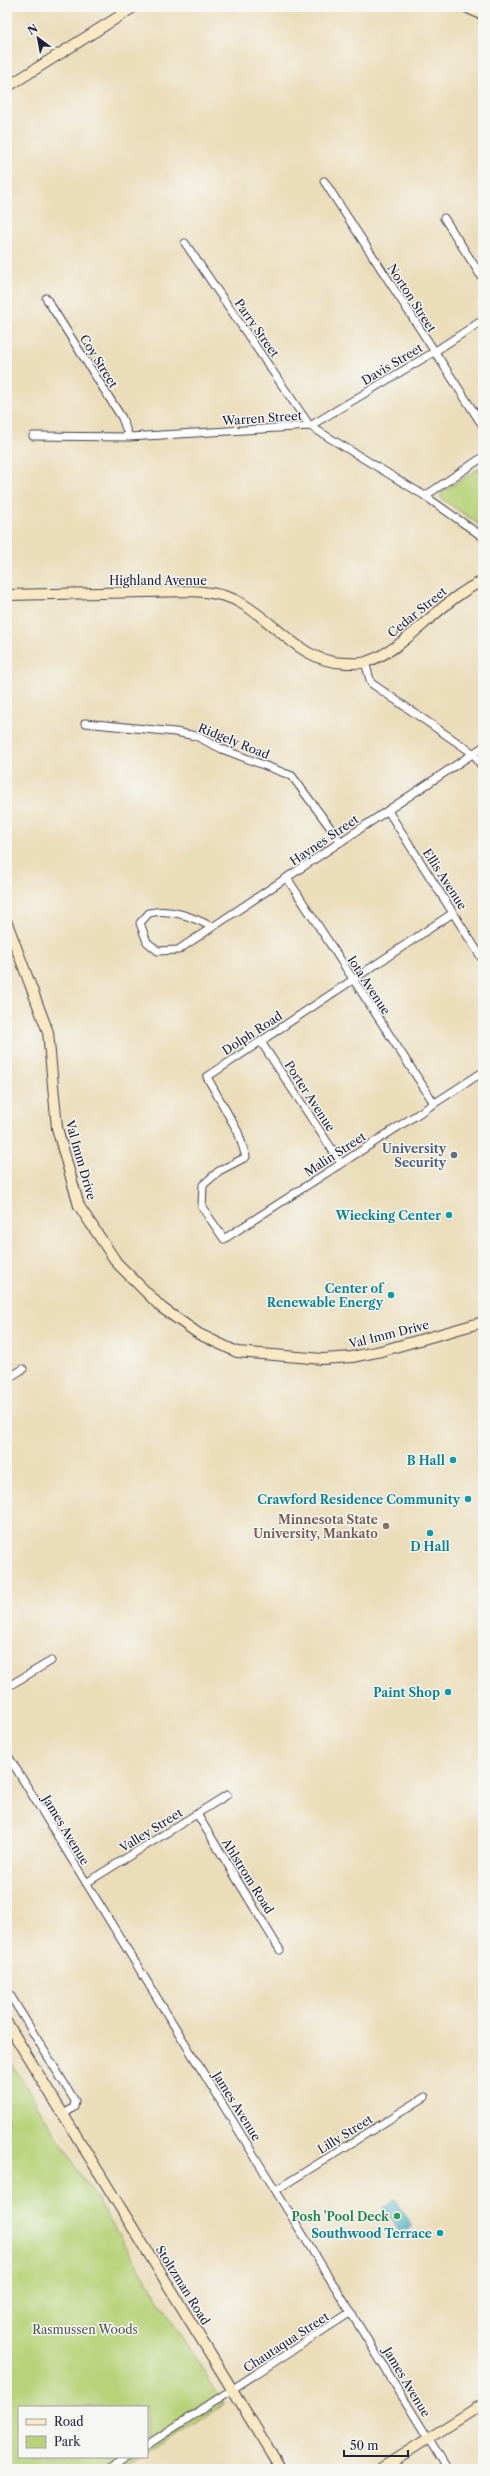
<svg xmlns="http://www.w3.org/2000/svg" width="490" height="2476" font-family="'Libre Caslon Text',serif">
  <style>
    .green { fill: #b7d278; stroke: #6c7a5a }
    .water { fill: #3fa9bf; stroke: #30667d }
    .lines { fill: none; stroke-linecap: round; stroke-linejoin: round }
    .street-casing { stroke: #403e4e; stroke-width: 9 }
    .secondary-casing { stroke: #403e4e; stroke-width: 12 }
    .street { stroke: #fff; stroke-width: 7 }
    .secondary { stroke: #f8e8c3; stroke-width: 10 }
    .service-dot { fill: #5c6f8a; stroke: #f6f6f2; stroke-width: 1.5 }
    .culture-dot { fill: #0f9aa8; stroke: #f6f6f2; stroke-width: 1.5 }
    .education-dot { fill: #8d6e63; stroke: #f6f6f2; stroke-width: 1.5 }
    .leisure-dot { fill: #2e9e5b; stroke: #f6f6f2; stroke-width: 1.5 }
    .labels { text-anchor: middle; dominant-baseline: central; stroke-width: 3; stroke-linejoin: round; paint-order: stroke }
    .street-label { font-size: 12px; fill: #22223b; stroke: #f6f6f2 }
    .service-label { font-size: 12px; font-weight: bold; fill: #4e5e75; stroke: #f6f6f2; text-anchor: end }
    .culture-label { font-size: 12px; font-weight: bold; fill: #0d838f; stroke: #f6f6f2; text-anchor: end }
    .education-label { font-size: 12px; font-weight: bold; fill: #785e54; stroke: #f6f6f2; text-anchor: end }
    .leisure-label { font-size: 12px; font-weight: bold; fill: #27864d; stroke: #f6f6f2; text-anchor: end }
    .park-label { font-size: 12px; fill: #4f574d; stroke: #f6f6f2 }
  </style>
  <rect width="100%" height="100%" fill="#f6f6f2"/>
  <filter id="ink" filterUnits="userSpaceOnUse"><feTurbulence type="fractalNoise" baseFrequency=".025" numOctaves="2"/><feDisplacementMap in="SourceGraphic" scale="8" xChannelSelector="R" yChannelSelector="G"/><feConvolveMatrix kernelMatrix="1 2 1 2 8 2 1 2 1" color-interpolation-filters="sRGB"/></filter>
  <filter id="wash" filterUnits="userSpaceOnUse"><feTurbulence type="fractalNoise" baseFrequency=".012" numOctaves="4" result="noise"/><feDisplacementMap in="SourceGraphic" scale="16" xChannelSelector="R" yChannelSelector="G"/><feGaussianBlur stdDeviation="0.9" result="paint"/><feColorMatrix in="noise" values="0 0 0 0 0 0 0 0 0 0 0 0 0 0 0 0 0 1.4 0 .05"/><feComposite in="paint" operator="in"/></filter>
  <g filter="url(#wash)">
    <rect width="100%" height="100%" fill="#ebddb9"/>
    <path class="green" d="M483,466V527L441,498L442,492Z
      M7,2056L224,2404L147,2454V2407H19V2457H142L123,2469H7Z"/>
    <path class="water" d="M395,2199L412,2226L400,2233L383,2207Z"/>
  </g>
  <g filter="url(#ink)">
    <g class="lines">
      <defs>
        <path id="street" d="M324,181L483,426
          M444,218L483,279
          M185,243L310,426L434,352L483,320
          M46,298L122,418L129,437
          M33,436L129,437L310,426L425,496L483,537
          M425,496L483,457
          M365,662L371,683L474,754L483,769
          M85,723L175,732L196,736L222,749L292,776L341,842
          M388,811L483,960
          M287,878L434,1103
          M453,913L207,1077L238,1132L246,1157L219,1171L203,1185L202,1207L224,1239L483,1072
          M212,927C193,917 171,908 149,913L140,923L147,942L158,951L178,950L483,747
          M261,1042L341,1163
          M7,1379L23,1369
          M7,1687L51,1661
          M7,1754L447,2469
          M197,1814L280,1950
          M86,1883L227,1795
          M7,1990L75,2101L74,2107L63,2115
          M276,2190L425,2097
          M147,2445L351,2312
          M110,2469L128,2457"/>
        <path id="secondary" d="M466,7L483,15
          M7,87L134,7
          M7,595L192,591C209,592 225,594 239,602C277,622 301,664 348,663C354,663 361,664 366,662C411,647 439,600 483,581
          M7,923L48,1032L57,1128L79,1206L117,1263L162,1308L199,1334L237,1352L323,1359L352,1357L381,1351L483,1322
          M7,2023L281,2469
          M380,2469L483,2404"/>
      </defs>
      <use href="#street" class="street-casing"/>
      <use href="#secondary" class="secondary-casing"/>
      <use href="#street" class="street"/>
      <use href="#secondary" class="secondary"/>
    </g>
  </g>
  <circle class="service-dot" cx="454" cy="1155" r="4"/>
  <g class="culture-dot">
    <circle cx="449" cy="1215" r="4"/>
    <circle cx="391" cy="1295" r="4"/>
    <circle cx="453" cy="1460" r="4"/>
    <circle cx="468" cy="1499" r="4"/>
    <circle cx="430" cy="1533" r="4"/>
    <circle cx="448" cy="1692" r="4"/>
    <circle cx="440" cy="2233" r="4"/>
  </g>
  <circle class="education-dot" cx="386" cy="1526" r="4"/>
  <circle class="leisure-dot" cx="397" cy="2216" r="4"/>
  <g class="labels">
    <g class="street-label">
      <text transform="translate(412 298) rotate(57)">Norton Street</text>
      <text transform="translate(257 328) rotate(55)">Parry Street</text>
      <text transform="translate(99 361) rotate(58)">Coy Street</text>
      <text transform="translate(392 364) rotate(-31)">Davis Street</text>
      <text transform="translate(262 418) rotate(-4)">Warren Street</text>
      <text x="158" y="580">Highland Avenue</text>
      <text transform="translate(417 612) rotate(-39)">Cedar Street</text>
      <text transform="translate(234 741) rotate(22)">Ridgely Road</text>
      <text transform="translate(324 840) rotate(-34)">Haynes Street</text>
      <text transform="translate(445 879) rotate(57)">Ellis Avenue</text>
      <text transform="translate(369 985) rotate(57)">Iota Avenue</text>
      <text transform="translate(252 1033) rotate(-33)">Dolph Road</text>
      <text transform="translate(310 1096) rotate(57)">Porter Avenue</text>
      <text transform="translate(335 1154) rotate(-33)">Malin Street</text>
      <text transform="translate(81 1160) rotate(74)">Val Imm Drive</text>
      <text transform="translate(389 1334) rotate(-14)">Val Imm Drive</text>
      <text transform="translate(66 1830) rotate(59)">James Avenue</text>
      <text transform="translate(151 1830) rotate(-32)">Valley Street</text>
      <text transform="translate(248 1876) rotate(58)">Ahlstrom Road</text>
      <text transform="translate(237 2106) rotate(58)">James Avenue</text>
      <text transform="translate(345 2134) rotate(-32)">Lilly Street</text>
      <text transform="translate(183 2285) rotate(58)">Stoltzman Road</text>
      <text transform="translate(286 2342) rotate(-33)">Chautaqua Street</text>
      <text transform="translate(407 2382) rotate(59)">James Avenue</text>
    </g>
    <g class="service-label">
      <text x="446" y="1148">University<tspan x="446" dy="14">Security</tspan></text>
    </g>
    <g class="culture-label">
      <text x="441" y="1215">Wiecking Center</text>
      <text x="383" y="1288">Center of<tspan x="383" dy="14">Renewable Energy</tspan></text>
      <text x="445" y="1460">B Hall</text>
      <text x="460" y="1499">Crawford Residence Community</text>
      <text x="430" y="1546" text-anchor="middle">D Hall</text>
      <text x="440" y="1692">Paint Shop</text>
      <text x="432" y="2233">Southwood Terrace</text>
    </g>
    <g class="education-label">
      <text x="378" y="1519">Minnesota State<tspan x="378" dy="14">University, Mankato</tspan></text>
    </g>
    <g class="leisure-label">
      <text x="389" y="2216">Posh 'Pool Deck</text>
    </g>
    <g class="park-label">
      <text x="85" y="2329">Rasmussen Woods</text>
    </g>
  </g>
  <rect width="490" height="2476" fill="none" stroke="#f6f6f2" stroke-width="24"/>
  <rect x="18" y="2406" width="130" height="52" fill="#f6f6f2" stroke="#a1a1a9"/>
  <rect x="26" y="2419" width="20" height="6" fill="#f8e8c3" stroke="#a1a1a9"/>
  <text x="54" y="2426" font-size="12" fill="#22223b">Road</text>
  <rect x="26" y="2436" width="20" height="12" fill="#b7d278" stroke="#a1a1a9"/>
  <text x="54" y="2446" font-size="12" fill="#22223b">Park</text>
  <g transform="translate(38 38) rotate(328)" stroke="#f6f6f2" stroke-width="3" paint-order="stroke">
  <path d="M0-3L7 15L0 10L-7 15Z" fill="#22223b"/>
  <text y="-6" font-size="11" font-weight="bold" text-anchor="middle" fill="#22223b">N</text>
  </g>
  <path d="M344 2450v6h64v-6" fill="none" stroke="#22223b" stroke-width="2"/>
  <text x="350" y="2450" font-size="12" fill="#22223b" stroke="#f6f6f2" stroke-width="3" paint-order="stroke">50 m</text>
</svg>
